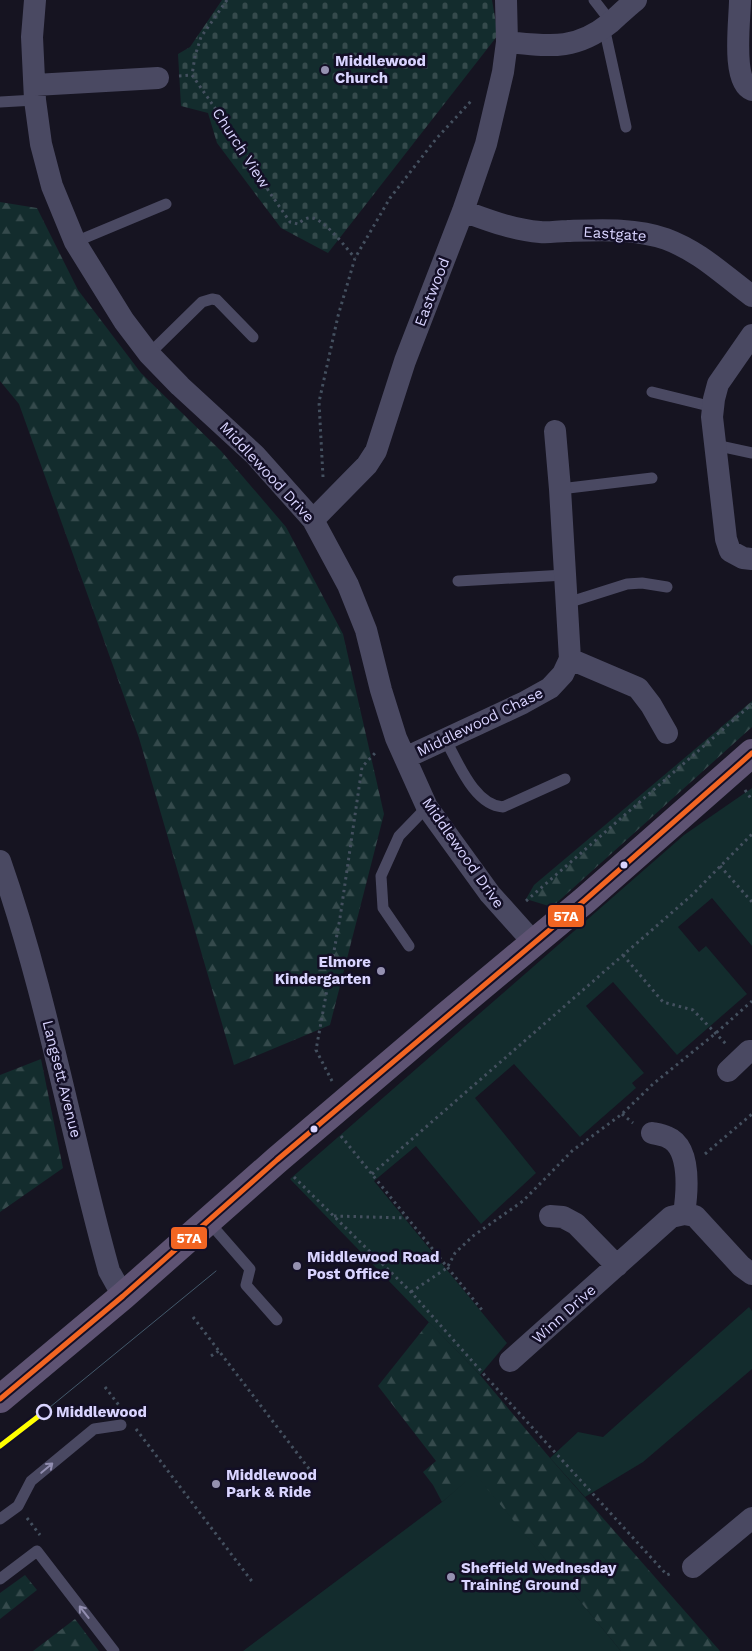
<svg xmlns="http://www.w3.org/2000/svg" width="752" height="1651" font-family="'Work Sans',sans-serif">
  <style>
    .grass { fill: #132c2d }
    .forest { fill: url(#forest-firs) }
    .cemetery { fill: url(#cemetery-stones) }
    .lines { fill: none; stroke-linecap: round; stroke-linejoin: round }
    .path { stroke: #44505f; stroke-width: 3; stroke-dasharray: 2.5 4; stroke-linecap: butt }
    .lane { stroke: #4a4962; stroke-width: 11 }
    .street { stroke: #4a4962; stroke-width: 22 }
    .primary { stroke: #5e5373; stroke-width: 28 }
    .tram { stroke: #43596b; stroke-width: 1 }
    .bus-1-casing { stroke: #130f26; stroke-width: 9 }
    .bus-1 { stroke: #f26522; stroke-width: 5 }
    .tram-1-casing { stroke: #130f26; stroke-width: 9 }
    .tram-1 { stroke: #ff0; stroke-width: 5 }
    .oneway { stroke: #928eb0 }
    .poi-dot { fill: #9591b1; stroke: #130f26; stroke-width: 2 }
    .bus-dot { fill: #d9d4ff; stroke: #130f26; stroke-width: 2 }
    .stop-dot { fill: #130f26; stroke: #d9d4ff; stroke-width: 2.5 }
    .labels { text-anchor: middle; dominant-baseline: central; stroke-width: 5; stroke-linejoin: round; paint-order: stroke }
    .poi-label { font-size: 15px; font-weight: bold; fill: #d9d4ff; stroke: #130f26; text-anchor: start }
    .street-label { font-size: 15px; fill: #d9d4ff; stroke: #130f26 }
    .stop-label { font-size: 15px; font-weight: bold; fill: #d9d4ff; stroke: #130f26; text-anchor: start }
    .line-badge { stroke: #130f26; stroke-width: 2 }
    .badge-label { font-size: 14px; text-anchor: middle; font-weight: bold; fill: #fff }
  </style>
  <defs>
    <pattern id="forest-firs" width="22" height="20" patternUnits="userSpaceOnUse" patternTransform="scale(1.25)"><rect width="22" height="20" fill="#132c2d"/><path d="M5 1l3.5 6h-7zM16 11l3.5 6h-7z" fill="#354a4c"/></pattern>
    <pattern id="cemetery-stones" width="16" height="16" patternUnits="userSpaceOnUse" patternTransform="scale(1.25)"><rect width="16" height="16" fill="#132c2d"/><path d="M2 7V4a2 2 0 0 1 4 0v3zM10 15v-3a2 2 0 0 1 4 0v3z" fill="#354a4c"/></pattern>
  </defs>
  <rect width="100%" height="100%" fill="#161421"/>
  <path class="grass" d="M752,788V946L712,898L678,927L699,952L706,946L747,994L677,1055L613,982L586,1006L644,1073L632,1083L636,1088L580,1137L514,1064L475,1098L536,1173L481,1224L416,1146L374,1181L507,1343L480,1375L290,1179L684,835Z
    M749,1307L752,1311V1369L643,1462L585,1497L550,1458L578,1432L603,1437Z
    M475,1473L621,1651H243L442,1502Z"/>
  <path class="forest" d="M0,202L37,208L78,290L141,373L221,451L286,527L343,634L384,814L330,1025L234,1065L139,738L19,404L0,381Z
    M752,701V727L552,907L526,899L534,885Z
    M41,1059L63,1168L0,1212V1075Z
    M429,1322L480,1375L550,1458L720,1651H621L475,1474L442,1502L433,1485L423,1472L436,1461L378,1386Z
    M25,1575L37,1590L0,1619V1593Z
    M75,1619L99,1651H33Z"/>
  <path class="cemetery" d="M222,0H492L498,35L328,253L281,228L217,143L208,113L181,106L178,54L190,47Z"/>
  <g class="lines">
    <path class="path" d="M227,0L201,37L195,56L192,75L263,177L268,190L290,222L298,224C300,222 304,219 308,218C321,214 346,248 355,258
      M179,76L192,75
      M323,477L319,402L338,316L355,258L390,198L436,139L472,100
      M745,790L752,800
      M720,866L752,902
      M526,901L752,704
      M623,955L663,1002L693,1010L726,1044
      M332,1081L316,1050L340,918L362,767L377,751
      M622,1114L633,1123
      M341,1136L482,1310
      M705,1154L752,1114
      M372,1174L692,895L752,834
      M294,1177L411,1292L488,1379L667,1575L672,1573
      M334,1216L407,1218
      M411,1292L447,1268L455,1253L473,1236L523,1201L572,1151L622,1114L653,1084L716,1033L752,1001
      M193,1317L313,1474
      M211,1356L220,1350
      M105,1387L121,1408
      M136,1429L254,1584
      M27,1518L40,1535"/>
    <path class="lane" d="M594,0L611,22
      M604,27L626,127
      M0,102L35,100
      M75,242L166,204
      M149,354L202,302L212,299L217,300L253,337
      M652,392L713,407
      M715,445L752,453
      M560,489L652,478
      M458,581L565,575
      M567,603L627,584L642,583L667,587
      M445,739C458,762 474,805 503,807L565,779
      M409,946L383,908L381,876L399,836L427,807
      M208,1221L250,1269L246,1285L277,1320
      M0,1519L18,1506L31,1481L94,1429L121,1425
      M0,1579L37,1551L114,1651"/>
    <path class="street" d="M35,0L32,37L35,100L41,144L52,186L75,242L124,321L149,354L180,386L255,455L313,520L348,585L366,630L381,690L396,738L427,807L490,894L534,943
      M740,0C740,20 731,82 752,90
      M507,42C549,46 575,51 610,23C619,15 627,7 636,0
      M35,85L158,78
      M463,211C488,220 513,230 540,232C549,233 558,231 567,231C600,230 635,228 666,239C701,252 723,275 752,296
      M752,335L718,384L714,399L712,417L726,539L730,551L743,558L752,559
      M313,520L367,465L376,451L405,361L463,211L486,144L503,72L507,42L506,0
      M570,659L638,688L651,705L667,733
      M405,758L523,703L550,688L563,674L570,659L560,489L555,431
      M0,861C47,995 71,1135 109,1271L123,1296
      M728,1071L749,1051H752
      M652,1133C657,1134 663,1135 667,1137C692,1147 687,1194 684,1214
      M550,1216L563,1217L576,1224L617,1266
      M510,1361L671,1217L684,1214L695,1216L741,1266L752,1274
      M693,1567L752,1518"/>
    <path class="primary" d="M0,1399L123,1296L277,1160L446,1016L585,900L752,753"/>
    <path class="tram" d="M44,1412L216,1271"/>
    <defs>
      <path id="bus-1" d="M0,1399L123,1296L277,1160L585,900L752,753"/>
    </defs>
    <use href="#bus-1" class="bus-1-casing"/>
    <use href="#bus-1" class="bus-1"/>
    <defs>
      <path id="tram-1" d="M0,1446L44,1412"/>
    </defs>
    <use href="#tram-1" class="tram-1-casing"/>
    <use href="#tram-1" class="tram-1"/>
  </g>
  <defs><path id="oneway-shaft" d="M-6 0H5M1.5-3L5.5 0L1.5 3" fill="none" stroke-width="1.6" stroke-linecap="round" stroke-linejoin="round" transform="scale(1.25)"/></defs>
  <g class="oneway">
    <use href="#oneway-shaft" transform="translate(47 1468) rotate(-40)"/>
    <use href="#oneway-shaft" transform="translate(84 1612) rotate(-128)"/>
  </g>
  <g class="poi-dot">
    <circle cx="325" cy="70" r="5"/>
    <circle cx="381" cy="971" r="5"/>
    <circle cx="297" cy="1266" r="5"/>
    <circle cx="216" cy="1484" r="5"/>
    <circle cx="451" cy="1577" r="5"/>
  </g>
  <g class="bus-dot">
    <circle cx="624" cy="865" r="4.5"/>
    <circle cx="314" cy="1129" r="4.5"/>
  </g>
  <circle class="stop-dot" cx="44" cy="1412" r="7"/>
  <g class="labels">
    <g class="poi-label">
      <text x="335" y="61">Middlewood<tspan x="335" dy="17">Church</tspan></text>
      <text x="371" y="962" text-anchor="end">Elmore<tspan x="371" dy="17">Kindergarten</tspan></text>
      <text x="307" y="1257">Middlewood Road<tspan x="307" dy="17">Post Office</tspan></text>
      <text x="226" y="1475">Middlewood<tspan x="226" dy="17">Park &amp; Ride</tspan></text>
      <text x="461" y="1568">Sheffield Wednesday<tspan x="461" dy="17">Training Ground</tspan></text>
    </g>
    <g class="street-label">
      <text transform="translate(241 148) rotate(57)">Church View</text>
      <text transform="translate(615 234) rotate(4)">Eastgate</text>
      <text transform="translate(432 292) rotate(-69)">Eastwood</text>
      <text transform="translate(267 472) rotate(47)">Middlewood Drive</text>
      <text transform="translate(480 722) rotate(-26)">Middlewood Chase</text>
      <text transform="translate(463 853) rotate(55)">Middlewood Drive</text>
      <text transform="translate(62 1079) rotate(76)">Langsett Avenue</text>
      <text transform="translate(564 1314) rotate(-42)">Winn Drive</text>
    </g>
    <g class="stop-label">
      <text x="56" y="1412">Middlewood</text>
    </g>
  </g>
  <g class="line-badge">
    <rect x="547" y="904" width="38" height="24" rx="5" fill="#f26522"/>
    <rect x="170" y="1226" width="38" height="24" rx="5" fill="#f26522"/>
  </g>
  <g class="badge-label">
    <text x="566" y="921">57A</text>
    <text x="189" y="1243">57A</text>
  </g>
</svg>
